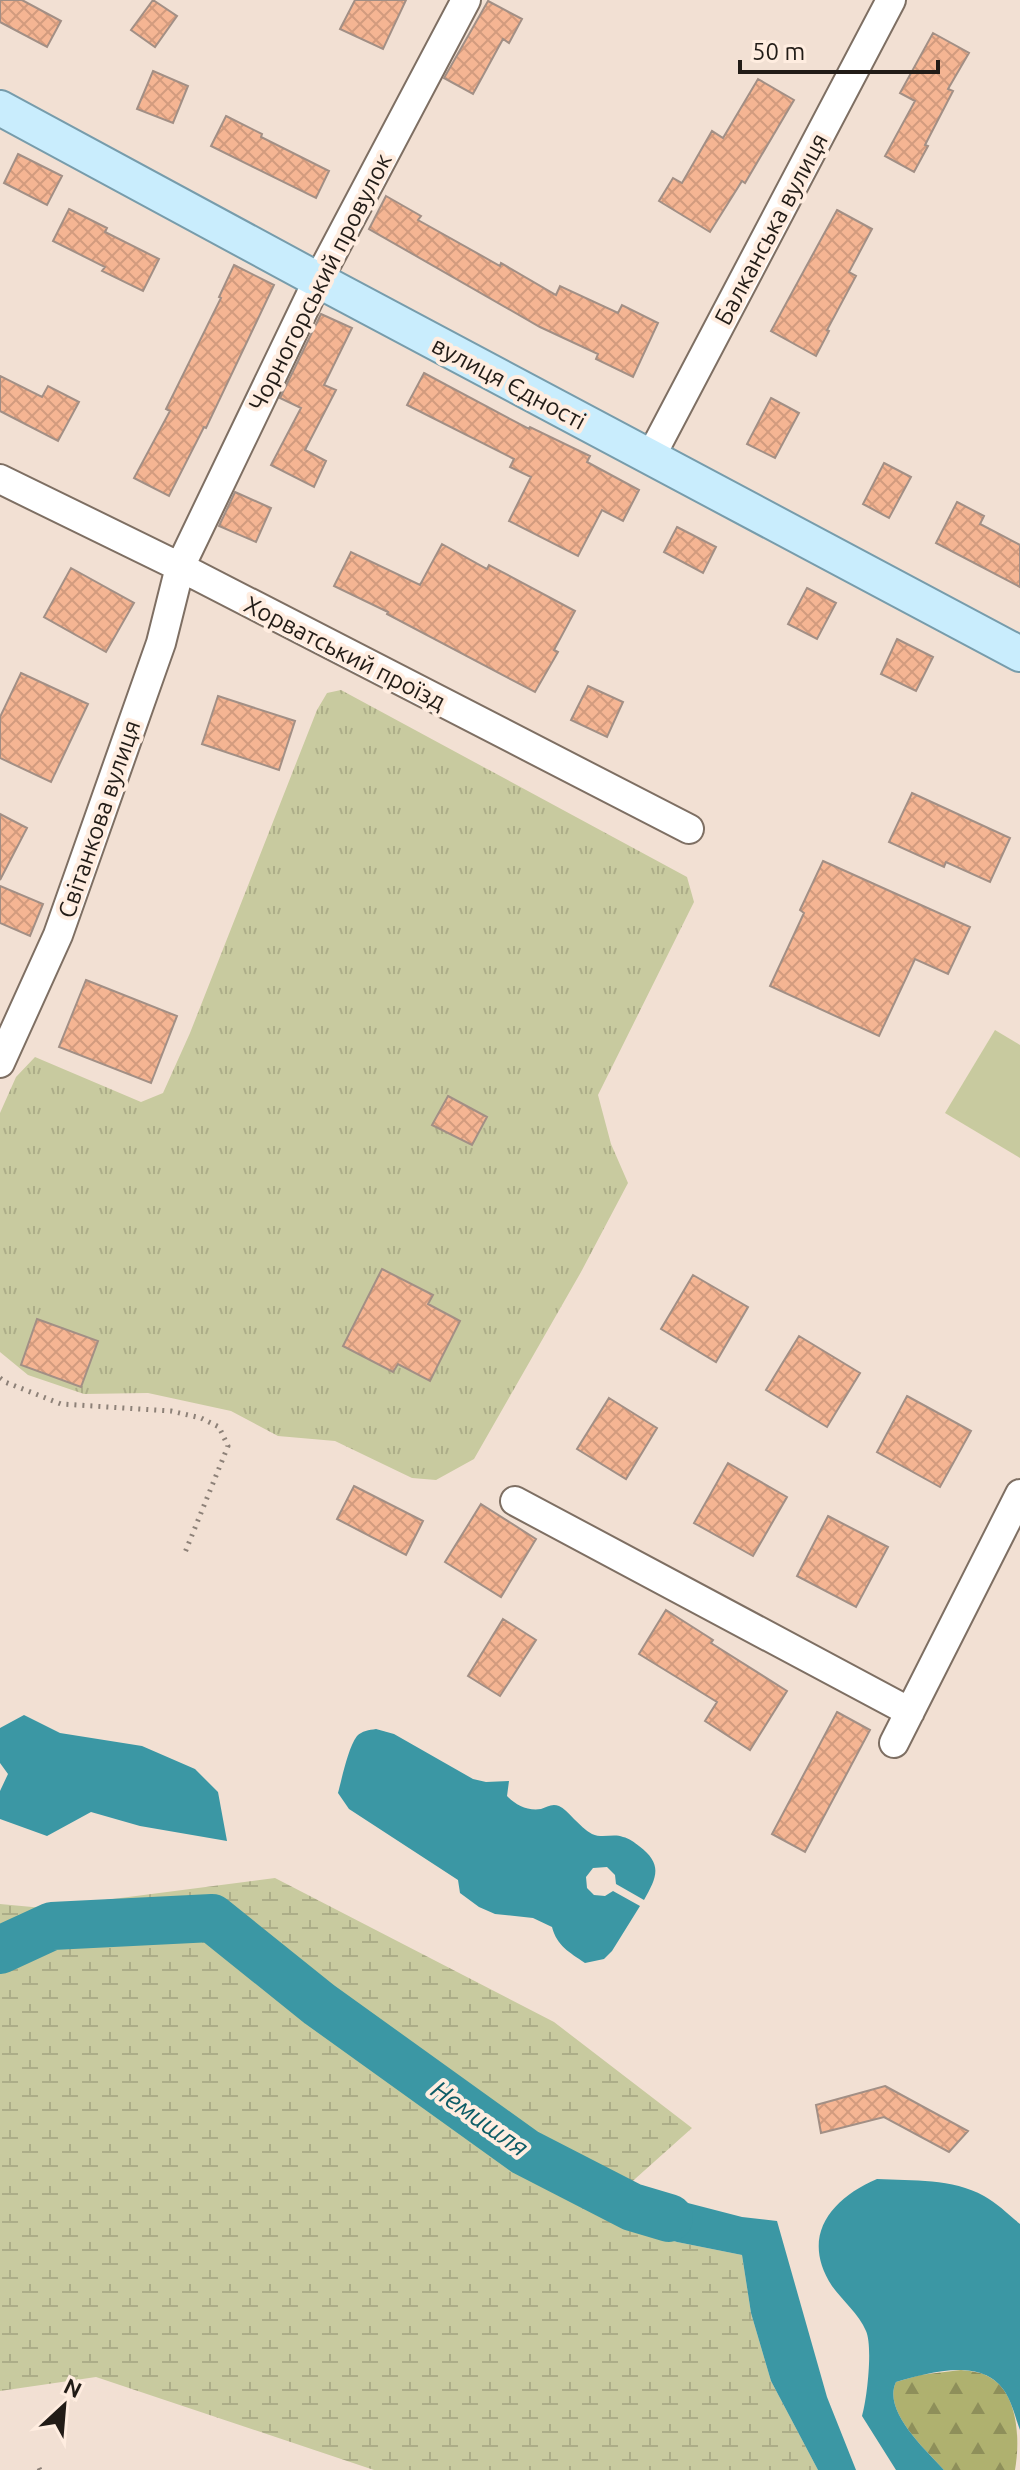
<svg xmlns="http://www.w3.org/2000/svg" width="1020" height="2470" font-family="Ubuntu,sans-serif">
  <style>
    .grass { fill: url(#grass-tufts) }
    .forest { fill: url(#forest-firs) }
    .wetland { fill: url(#wetland-marsh) }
    .park { fill: #c8ca9f }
    .water { fill: #3b97a4 }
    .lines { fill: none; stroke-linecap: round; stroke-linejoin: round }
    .river { stroke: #3b97a4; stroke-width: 48 }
    .building { fill: url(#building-cross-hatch); stroke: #a28f85; stroke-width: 2 }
    .minor-casing { stroke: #7e6f63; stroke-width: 32 }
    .major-casing { stroke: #779cab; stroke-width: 38 }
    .path { stroke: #8d8178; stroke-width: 5; stroke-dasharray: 2 6; stroke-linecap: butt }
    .minor { stroke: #fff; stroke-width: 28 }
    .major { stroke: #c9edfd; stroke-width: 34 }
    .labels { text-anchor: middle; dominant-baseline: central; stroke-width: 8; stroke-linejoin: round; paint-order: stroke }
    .street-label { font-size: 24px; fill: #221c17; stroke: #ffede0 }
    .water-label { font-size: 26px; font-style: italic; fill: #0e5c66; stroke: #ffede0 }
  </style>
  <defs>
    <pattern id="grass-tufts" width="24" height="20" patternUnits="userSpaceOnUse" patternTransform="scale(2)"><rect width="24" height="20" fill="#c8ca9f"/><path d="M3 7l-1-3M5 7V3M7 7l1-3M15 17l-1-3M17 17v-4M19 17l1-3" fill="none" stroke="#acad88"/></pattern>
    <pattern id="forest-firs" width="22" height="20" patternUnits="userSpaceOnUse" patternTransform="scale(2)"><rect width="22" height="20" fill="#afb16f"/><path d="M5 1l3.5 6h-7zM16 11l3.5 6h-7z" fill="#8e8f5a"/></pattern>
    <pattern id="wetland-marsh" width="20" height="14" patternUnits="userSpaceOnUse" patternTransform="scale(2)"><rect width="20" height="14" fill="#c8ca9f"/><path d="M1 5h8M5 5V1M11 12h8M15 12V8" fill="none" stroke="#acad88"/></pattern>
    <pattern id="building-cross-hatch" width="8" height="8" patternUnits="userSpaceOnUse" patternTransform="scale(2)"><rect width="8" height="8" fill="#f5b593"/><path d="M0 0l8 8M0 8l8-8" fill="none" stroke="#d29b7e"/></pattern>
  </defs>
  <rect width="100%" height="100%" fill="#f2e0d3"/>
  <path class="grass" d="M341,690L687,877L694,902L598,1095L611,1144L628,1183L581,1272L474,1459L436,1480L412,1478L335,1441L278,1436L231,1411L148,1393L84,1394L28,1375L0,1352V1113L16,1077L35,1057L141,1102L163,1093L190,1033L317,710L327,693Z"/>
  <path class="forest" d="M961,2370C971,2371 982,2372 991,2378C1019,2395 1020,2442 1015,2470H944C926,2450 882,2411 896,2382L920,2375Z"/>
  <path class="wetland" d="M275,1878L554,2022L692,2128L626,2187L595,2198L621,2225L677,2242L742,2255L751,2313L771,2381L818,2470H374L96,2377L0,2391V1904L43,1908Z"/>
  <path class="park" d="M995,1030L1020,1045V1158L945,1113Z"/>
  <path class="water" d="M24,1715L60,1733L142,1746L195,1769L218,1792L227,1841L140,1826L91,1812L47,1836L0,1819V1791L8,1774L0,1763V1728Z
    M376,1729L394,1734L473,1779L486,1782L509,1781L507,1796C516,1805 527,1811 541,1809C547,1807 552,1803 559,1806C568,1810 579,1827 592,1834C603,1839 613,1833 623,1837C629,1838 635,1843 639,1846C663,1864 657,1877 644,1900L616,1884L615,1875L607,1867L593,1868L586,1877L587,1888L594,1895L605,1896L613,1891L640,1906L612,1951L604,1959L585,1963C569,1952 557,1946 552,1927L533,1918L495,1914L479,1907L460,1893L458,1880L349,1809L338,1793C342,1778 348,1748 357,1736C362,1731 369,1730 376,1729Z
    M877,2179C913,2181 952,2178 984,2196C997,2203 1009,2215 1020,2224V2430C1015,2417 1012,2401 1003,2389C980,2357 927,2373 896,2382C882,2411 926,2450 944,2470H896L862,2416C867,2400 873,2346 866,2331C859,2314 842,2300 832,2286C800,2237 830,2199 877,2179Z
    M626,2187L742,2217L777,2221L827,2397L856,2470H818L771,2381L751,2313L742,2255L677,2242L621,2225L594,2198Z"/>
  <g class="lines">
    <path class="river" d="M0,1950L52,1926L212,1918L319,2004L525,2152L632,2207L669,2218"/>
  </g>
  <path class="building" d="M0,0H22L61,21L47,47L0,22Z
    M153,0L177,16L155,47L131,30Z
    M355,0H406L383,49L340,29Z
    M488,1L522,19L509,43L503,39L473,94L444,78Z
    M933,33L969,53L948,89L953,91L925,145L928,146L914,172L885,156L915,101L900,93Z
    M153,71L188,86L173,123L137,109Z
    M758,79L794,100L745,183L742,181L710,232L659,201L673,178L682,183L712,131L723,138Z
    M226,116L262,134L261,137L329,171L316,198L211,146Z
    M18,154L62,176L47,205L4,183Z
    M386,196L421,216L418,220L500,266L501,263L556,295L560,286L618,313L622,305L658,323L633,377L596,359L598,354L540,327L369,229Z
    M69,209L107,228L105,232L159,259L143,291L102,271L105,267L53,241Z
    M837,210L872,229L849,272L856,276L827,330L829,331L816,356L771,331Z
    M234,265L274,285L206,428L204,427L169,496L134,478L170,411L166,409L221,298L219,297Z
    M321,314L352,328L324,385L336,390L305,450L326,461L314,487L271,465L301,408L280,398Z
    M424,373L529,429L530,427L590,456L587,462L639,490L623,521L602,510L578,556L509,521L531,477L510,467L514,459L407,405Z
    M0,376L42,397L48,386L79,402L58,441L0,411Z
    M771,398L799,413L775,458L747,444Z
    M884,463L911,477L889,518L863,504Z
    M235,492L271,508L256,542L219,526Z
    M957,502L984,516L980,524L1020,545V587L936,543Z
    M677,527L716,547L703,573L664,552Z
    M442,544L487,569L489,565L575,611L554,650L558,652L535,692L387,614L388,612L334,586L351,552L420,585Z
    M71,568L134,603L106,652L44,617Z
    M807,588L836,603L817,639L788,624Z
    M897,639L933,657L916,691L881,674Z
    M21,673L88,704L51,782L0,758V717Z
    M588,686L623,702L607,737L571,720Z
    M218,696L295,721L279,770L202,744Z
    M912,793L1010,838L990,882L946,862L944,867L889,842Z
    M0,814L27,828L0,880Z
    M823,861L970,927L948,974L915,959L879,1036L770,986L804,913L800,910Z
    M0,886L43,904L30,936L0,923Z
    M86,980L177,1016L151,1083L59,1047Z
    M448,1096L487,1117L472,1145L432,1125Z
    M382,1269L433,1295L428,1304L460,1321L430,1381L398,1364L393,1372L343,1346Z
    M693,1275L748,1307L716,1362L661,1329Z
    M37,1319L98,1341L81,1387L21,1365Z
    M799,1336L860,1373L827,1427L766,1390Z
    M907,1396L971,1431L940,1487L877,1452Z
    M609,1398L657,1428L626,1479L577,1449Z
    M728,1463L787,1497L753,1556L694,1523Z
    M354,1486L423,1521L406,1555L337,1519Z
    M481,1504L536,1539L501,1597L445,1562Z
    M828,1516L888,1547L856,1607L797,1576Z
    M666,1610L713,1640L711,1643L787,1691L750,1750L705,1721L717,1702L639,1654Z
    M503,1619L536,1640L500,1696L468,1676Z
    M837,1712L870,1730L805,1852L772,1834Z
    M885,2086L968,2131L949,2152L884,2117L821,2133L816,2105Z"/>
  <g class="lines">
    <defs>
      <path id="minor" d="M650,458L891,0
        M0,479L180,567L689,829
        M0,1063L58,935L161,643L180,567L318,280L466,0
        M515,1501L910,1712
        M894,1743L1020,1494"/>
      <path id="major" d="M0,108L318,280L1020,654"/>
    </defs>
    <use href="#minor" class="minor-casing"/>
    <use href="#major" class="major-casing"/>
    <path class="path" d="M0,1378L5,1382L61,1404L171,1411L201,1418L219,1427L228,1446L184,1555
      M39,2468L40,2470"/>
    <use href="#minor" class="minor"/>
    <use href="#major" class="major"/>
  </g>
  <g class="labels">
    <g class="street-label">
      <text transform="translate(771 229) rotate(-62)">Балканська вулиця</text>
      <text transform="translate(320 282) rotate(-63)">Чорногорський провулок</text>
      <text transform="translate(509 383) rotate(28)">вулиця Єдності</text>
      <text transform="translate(345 653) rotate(27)">Хорватський проїзд</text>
      <text transform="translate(99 819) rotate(-71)">Світанкова вулиця</text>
    </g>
    <g class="water-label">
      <text transform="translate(480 2118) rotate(35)">Немишля</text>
    </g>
  </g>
  <g transform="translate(64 2406) rotate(26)" stroke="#ffede0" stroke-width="6" paint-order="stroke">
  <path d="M0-6L14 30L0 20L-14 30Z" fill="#221c17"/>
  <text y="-12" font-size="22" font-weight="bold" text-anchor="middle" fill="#221c17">N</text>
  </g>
  <path d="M740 60v12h198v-12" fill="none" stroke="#221c17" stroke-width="4"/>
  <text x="752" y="60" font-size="24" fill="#221c17" stroke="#ffede0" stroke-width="6" paint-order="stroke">50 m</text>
</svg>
